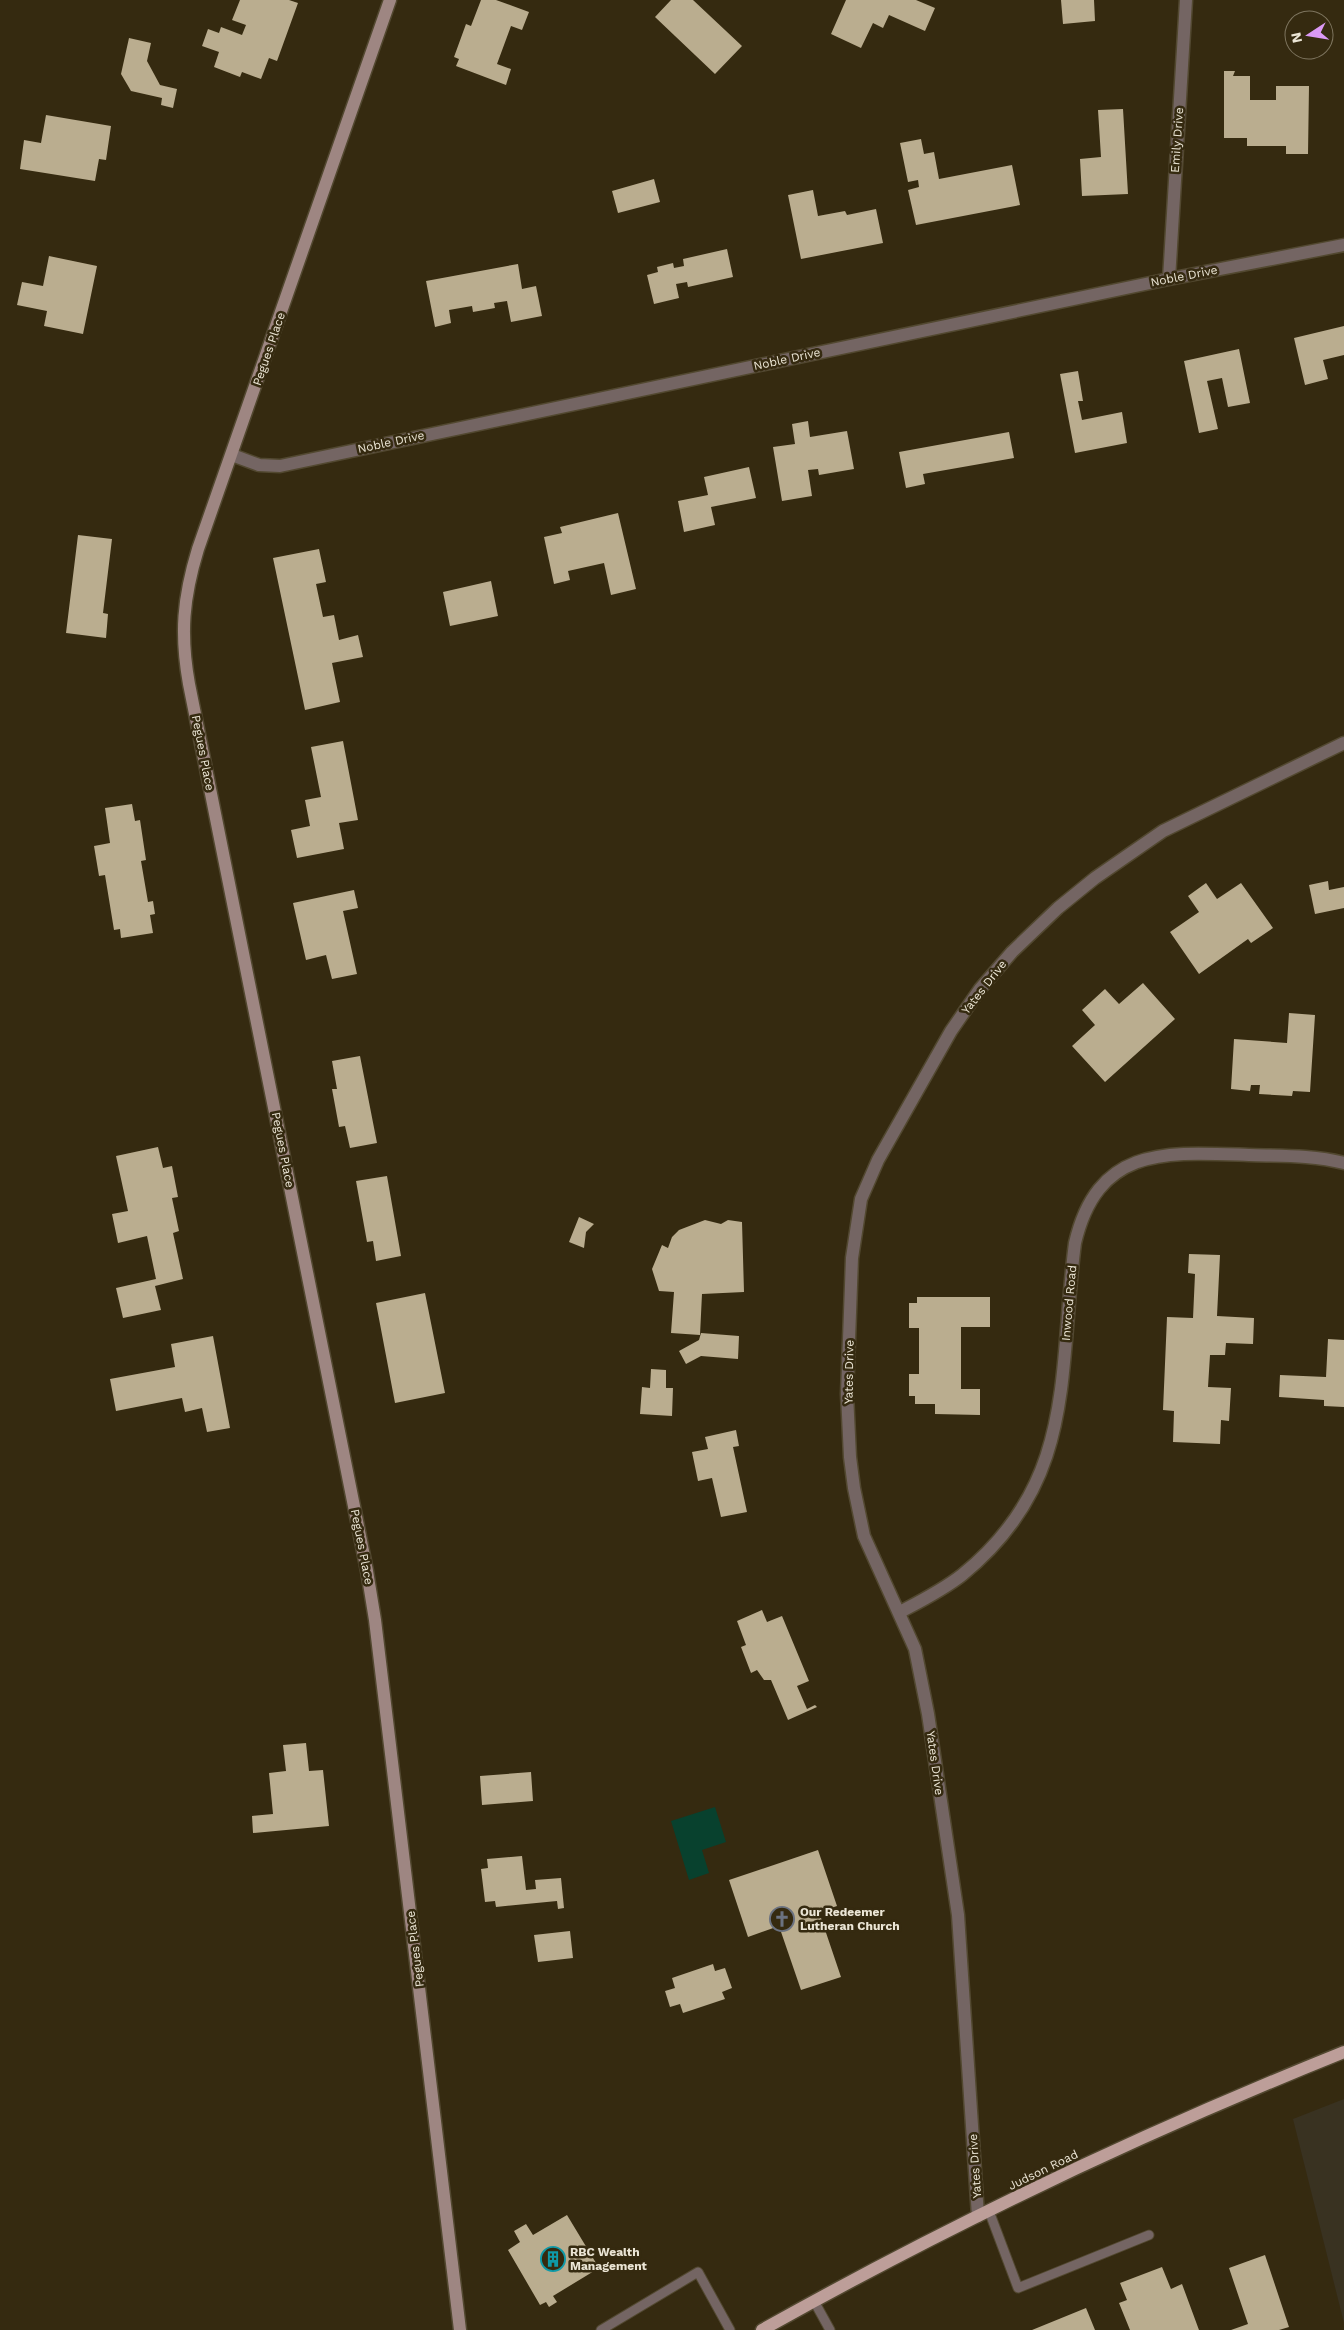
<svg xmlns="http://www.w3.org/2000/svg" width="1344" height="2330" font-family="'Work Sans',sans-serif">
  <style>
    .education { fill: #393221 }
    .green { fill: #08412e }
    .building { fill: #baad8f }
    .lines { fill: none; stroke-linecap: round; stroke-linejoin: round }
    .lane-casing { stroke: #524830; stroke-width: 11 }
    .street-casing { stroke: #524830; stroke-width: 15 }
    .secondary-casing { stroke: #524830; stroke-width: 15 }
    .primary-casing { stroke: #524830; stroke-width: 15 }
    .lane { stroke: #746563; stroke-width: 9 }
    .street { stroke: #746563; stroke-width: 12 }
    .secondary { stroke: #9e8682; stroke-width: 12 }
    .primary { stroke: #bd9e99; stroke-width: 12 }
    .labels { text-anchor: middle; dominant-baseline: central; stroke-width: 5; stroke-linejoin: round; paint-order: stroke }
    .street-label { font-size: 12px; fill: #ebe5d5; stroke: #352a10 }
    .poi-label { font-size: 12px; font-weight: bold; fill: #ebe5d5; stroke: #352a10; text-anchor: start }
  </style>
  <rect width="100%" height="100%" fill="#352a10"/>
  <path class="education" d="M1344,2099V2323L1293,2119Z"/>
  <path class="green" d="M715,1807L726,1842L702,1850L709,1873L689,1880L671,1821Z"/>
  <path class="building" d="M240,0H289L298,3L277,61L269,58L261,79L242,72L240,77L214,67L219,52L202,46L208,29L219,33L221,27L242,35L246,25L232,20Z
    M481,0H496L529,12L522,30L511,26L497,64L511,69L506,85L456,66L459,59L454,57L466,24L471,26Z
    M671,0H693L742,46L715,74L655,17Z
    M846,0H916L935,8L925,31L889,15L883,28L873,23L861,48L831,34Z
    M1061,0H1094L1095,21L1063,24Z
    M129,38L151,43L147,61L160,85L177,89L173,108L161,105L162,98L131,91L121,74Z
    M1224,71H1235L1233,76H1250V100H1276V86H1309L1308,154H1286V146H1247V138H1224Z
    M1123,109L1128,194L1082,196L1080,159L1101,157L1098,110Z
    M46,115L111,126L106,160L99,159L95,181L20,169L24,140L41,143Z
    M921,139L924,154L934,152L939,179L1012,165L1020,205L916,225L908,190L919,187L918,180L908,182L900,143Z
    M654,179L660,202L618,213L612,191Z
    M813,190L818,216L845,211L847,215L876,209L883,243L801,259L788,195Z
    M727,249L733,277L688,287L687,282L676,284L679,298L654,304L647,275L658,272L657,267L673,263L674,268L684,266L683,259Z
    M49,256L97,266L83,334L44,326L47,311L17,305L22,282L43,286Z
    M518,264L522,289L536,286L542,316L511,322L507,301L494,303L495,308L473,312L472,306L449,310L451,323L435,327L426,281Z
    M1344,326V355L1323,360L1328,379L1305,385L1294,338Z
    M1239,349L1250,403L1228,407L1222,378L1207,381L1218,429L1199,433L1184,361Z
    M1078,371L1083,401H1078L1082,420L1122,412L1127,443L1075,453L1060,374Z
    M808,421L810,437L847,431L854,469L819,475L818,469L808,470L812,496L782,501L773,447L795,444L792,424Z
    M1009,432L1014,458L923,474L925,484L906,488L899,452Z
    M749,467L756,498L711,507L715,525L684,532L678,501L708,495L704,477Z
    M618,513L636,589L611,595L604,563L568,571L570,580L554,584L544,537L562,533L560,527Z
    M78,535L112,539L103,613L108,614L106,638L66,633Z
    M319,549L326,582L316,584L323,617L334,615L339,640L358,635L363,657L332,663L340,702L305,710L273,558Z
    M491,581L498,616L450,626L443,592Z
    M343,741L358,820L339,823L344,849L297,858L291,830L310,826L305,800L321,797L311,747Z
    M132,804L135,821L140,820L146,860L141,861L148,902L153,901L155,914L150,915L153,933L121,938L120,929L114,930L105,875L99,876L94,846L110,843L105,808Z
    M1328,881L1329,890L1344,887V908L1315,914L1309,885Z
    M1206,883L1217,899L1241,883L1273,928L1251,943L1248,939L1199,974L1170,932L1199,912L1188,896Z
    M354,890L358,908L343,911L357,974L332,979L326,955L306,960L293,903Z
    M1143,983L1175,1019L1105,1082L1072,1046L1095,1025L1082,1010L1105,989L1119,1004Z
    M1289,1013L1315,1015L1310,1092L1293,1091L1292,1096L1259,1094L1260,1085H1251L1250,1091L1231,1089L1234,1039L1287,1043Z
    M360,1056L377,1143L350,1148L345,1126L339,1127L332,1089H337L332,1061Z
    M158,1147L163,1168L172,1166L178,1197L172,1198L179,1231L173,1233L183,1279L155,1286L161,1310L123,1318L116,1288L156,1279L147,1236L118,1243L112,1214L128,1211L116,1156Z
    M387,1176L401,1256L376,1261L373,1241L367,1242L356,1181Z
    M579,1217L594,1224L586,1232L584,1248L569,1242Z
    M705,1220L721,1224L728,1220L742,1222L744,1292L702,1294L700,1335L671,1333L674,1292L659,1291L652,1269L662,1245L668,1248L672,1237L679,1230Z
    M1189,1254L1220,1255L1217,1316L1254,1318L1253,1344L1226,1343L1225,1355H1210L1208,1387L1231,1388L1229,1421L1221,1420L1220,1444L1173,1442L1174,1411L1163,1410L1167,1317L1193,1318L1195,1274L1188,1273Z
    M425,1293L445,1393L395,1403L376,1303Z
    M917,1297H990V1327H961V1389H980V1415L935,1414V1404H915V1396H909V1374H919V1328H909V1303H917Z
    M701,1333L739,1336L738,1359L701,1356L686,1364L679,1351L699,1340Z
    M213,1336L230,1428L207,1432L202,1408L185,1412L182,1398L116,1411L110,1379L175,1367L171,1344Z
    M1328,1339L1344,1340V1407L1324,1406V1400L1279,1397L1280,1375L1326,1377Z
    M651,1369L666,1370V1388H673L672,1416L640,1414L642,1387L650,1388Z
    M736,1430L739,1446L733,1447L747,1512L721,1517L712,1478L698,1481L692,1452L708,1449L705,1437Z
    M762,1610L767,1622L782,1616L809,1681L797,1686L807,1709L815,1705L817,1707L788,1720L771,1680H764L757,1670L751,1673L741,1647L746,1645L737,1621Z
    M306,1743L309,1771L323,1770L329,1826L253,1833L252,1816L273,1814L269,1773L286,1771L283,1745Z
    M531,1772L533,1801L482,1805L480,1776Z
    M818,1850L837,1906L819,1912L841,1977L801,1990L779,1926L748,1937L729,1880Z
    M522,1856L526,1890L536,1889L535,1880L561,1878L564,1908L558,1909L557,1901L496,1907L495,1901L485,1902L481,1869L488,1868L487,1859Z
    M570,1931L573,1958L538,1962L534,1935Z
    M713,1964L715,1971L725,1968L732,1988L722,1992L725,1999L683,2013L680,2004L670,2007L665,1991L675,1988L672,1978Z
    M567,2215L599,2268L553,2296L557,2302L549,2307L546,2302L540,2305L508,2250L520,2242L514,2231L526,2224L533,2235Z
    M1265,2255L1289,2327L1279,2330H1231L1248,2324L1229,2268Z
    M1162,2267L1171,2289L1182,2284L1199,2330H1130L1119,2303L1127,2300L1120,2283Z
    M1086,2308L1095,2330H1032Z"/>
  <g class="lines">
    <defs>
      <path id="lane" d="M989,2211L1018,2288L1149,2235
        M814,2301L830,2330
        M601,2330L698,2272L730,2330"/>
      <path id="street" d="M1169,279L1186,0
        M232,455L259,465L280,466L1169,279L1344,245
        M900,1612C921,1601 943,1590 962,1575C1077,1482 1058,1373 1075,1243C1098,1145 1167,1152 1249,1155C1280,1156 1314,1155 1344,1163
        M978,2216L958,1915L928,1714L915,1649L864,1536L854,1488L850,1457L847,1394L852,1258L861,1199L878,1160L951,1031L980,989L1012,952L1058,908L1095,878L1163,831L1344,743"/>
      <path id="secondary" d="M390,0L198,549C183,598 180,634 189,684L367,1571L375,1620L460,2330"/>
      <path id="primary" d="M762,2330C949,2225 1145,2132 1344,2052"/>
    </defs>
    <use href="#lane" class="lane-casing"/>
    <use href="#street" class="street-casing"/>
    <use href="#secondary" class="secondary-casing"/>
    <use href="#primary" class="primary-casing"/>
    <use href="#lane" class="lane"/>
    <use href="#street" class="street"/>
    <use href="#secondary" class="secondary"/>
    <use href="#primary" class="primary"/>
  </g>
  <defs>
    <symbol id="church-ring" viewBox="-11 -11 22 22"><circle r="9.5" fill="#352a10" stroke="#6b7280" stroke-width="1.5"/><path d="M-1.2-6h2.4v3.5h3.3v2.4h-3.3V6h-2.4V-.1h-3.3v-2.4h3.3Z" fill="#6b7280"/></symbol>
    <symbol id="building-ring" viewBox="-11 -11 22 22"><circle r="9.5" fill="#352a10" stroke="#0f9aa8" stroke-width="1.5"/><path d="M-4-6H4V6H1V3H-1V6H-4ZM-2.5-4.3h1.7v1.8h-1.7ZM.8-4.3h1.7v1.8H.8ZM-2.5-1h1.7V.8h-1.7ZM.8-1h1.7V.8H.8Z" fill="#0f9aa8"/></symbol>
  </defs>
  <g fill-rule="evenodd">
    <use href="#church-ring" x="768" y="1905" width="28" height="28"/>
    <use href="#building-ring" x="539" y="2245" width="28" height="28"/>
  </g>
  <g class="labels">
    <g class="street-label">
      <text transform="translate(1177 140) rotate(-86)">Emily Drive</text>
      <text transform="translate(1184 276) rotate(-11)">Noble Drive</text>
      <text transform="translate(269 349) rotate(-71)">Pegues Place</text>
      <text transform="translate(787 359) rotate(-12)">Noble Drive</text>
      <text transform="translate(391 442) rotate(-12)">Noble Drive</text>
      <text transform="translate(203 753) rotate(79)">Pegues Place</text>
      <text transform="translate(984 987) rotate(-52)">Yates Drive</text>
      <text transform="translate(283 1150) rotate(79)">Pegues Place</text>
      <text transform="translate(1069 1303) rotate(-85)">Inwood Road</text>
      <text transform="translate(849 1372) rotate(-89)">Yates Drive</text>
      <text transform="translate(362 1547) rotate(79)">Pegues Place</text>
      <text transform="translate(935 1763) rotate(82)">Yates Drive</text>
      <text transform="translate(415 1949) rotate(-97)">Pegues Place</text>
      <text transform="translate(975 2166) rotate(-94)">Yates Drive</text>
      <text transform="translate(1043 2170) rotate(-26)">Judson Road</text>
    </g>
    <g class="poi-label">
      <text x="800" y="1912">Our Redeemer<tspan x="800" dy="14">Lutheran Church</tspan></text>
      <text x="570" y="2252">RBC Wealth<tspan x="570" dy="14">Management</tspan></text>
    </g>
  </g>
  <g transform="translate(1309 35) rotate(258)"><circle r="24" fill="#352a10" stroke="#7e755f"/>
  <path d="M0-4L9 19L0 12L-9 19Z" fill="#db99f5"/>
  <text y="-8" font-size="14" font-weight="bold" text-anchor="middle" fill="#ebe5d5">N</text>
  </g>
</svg>
